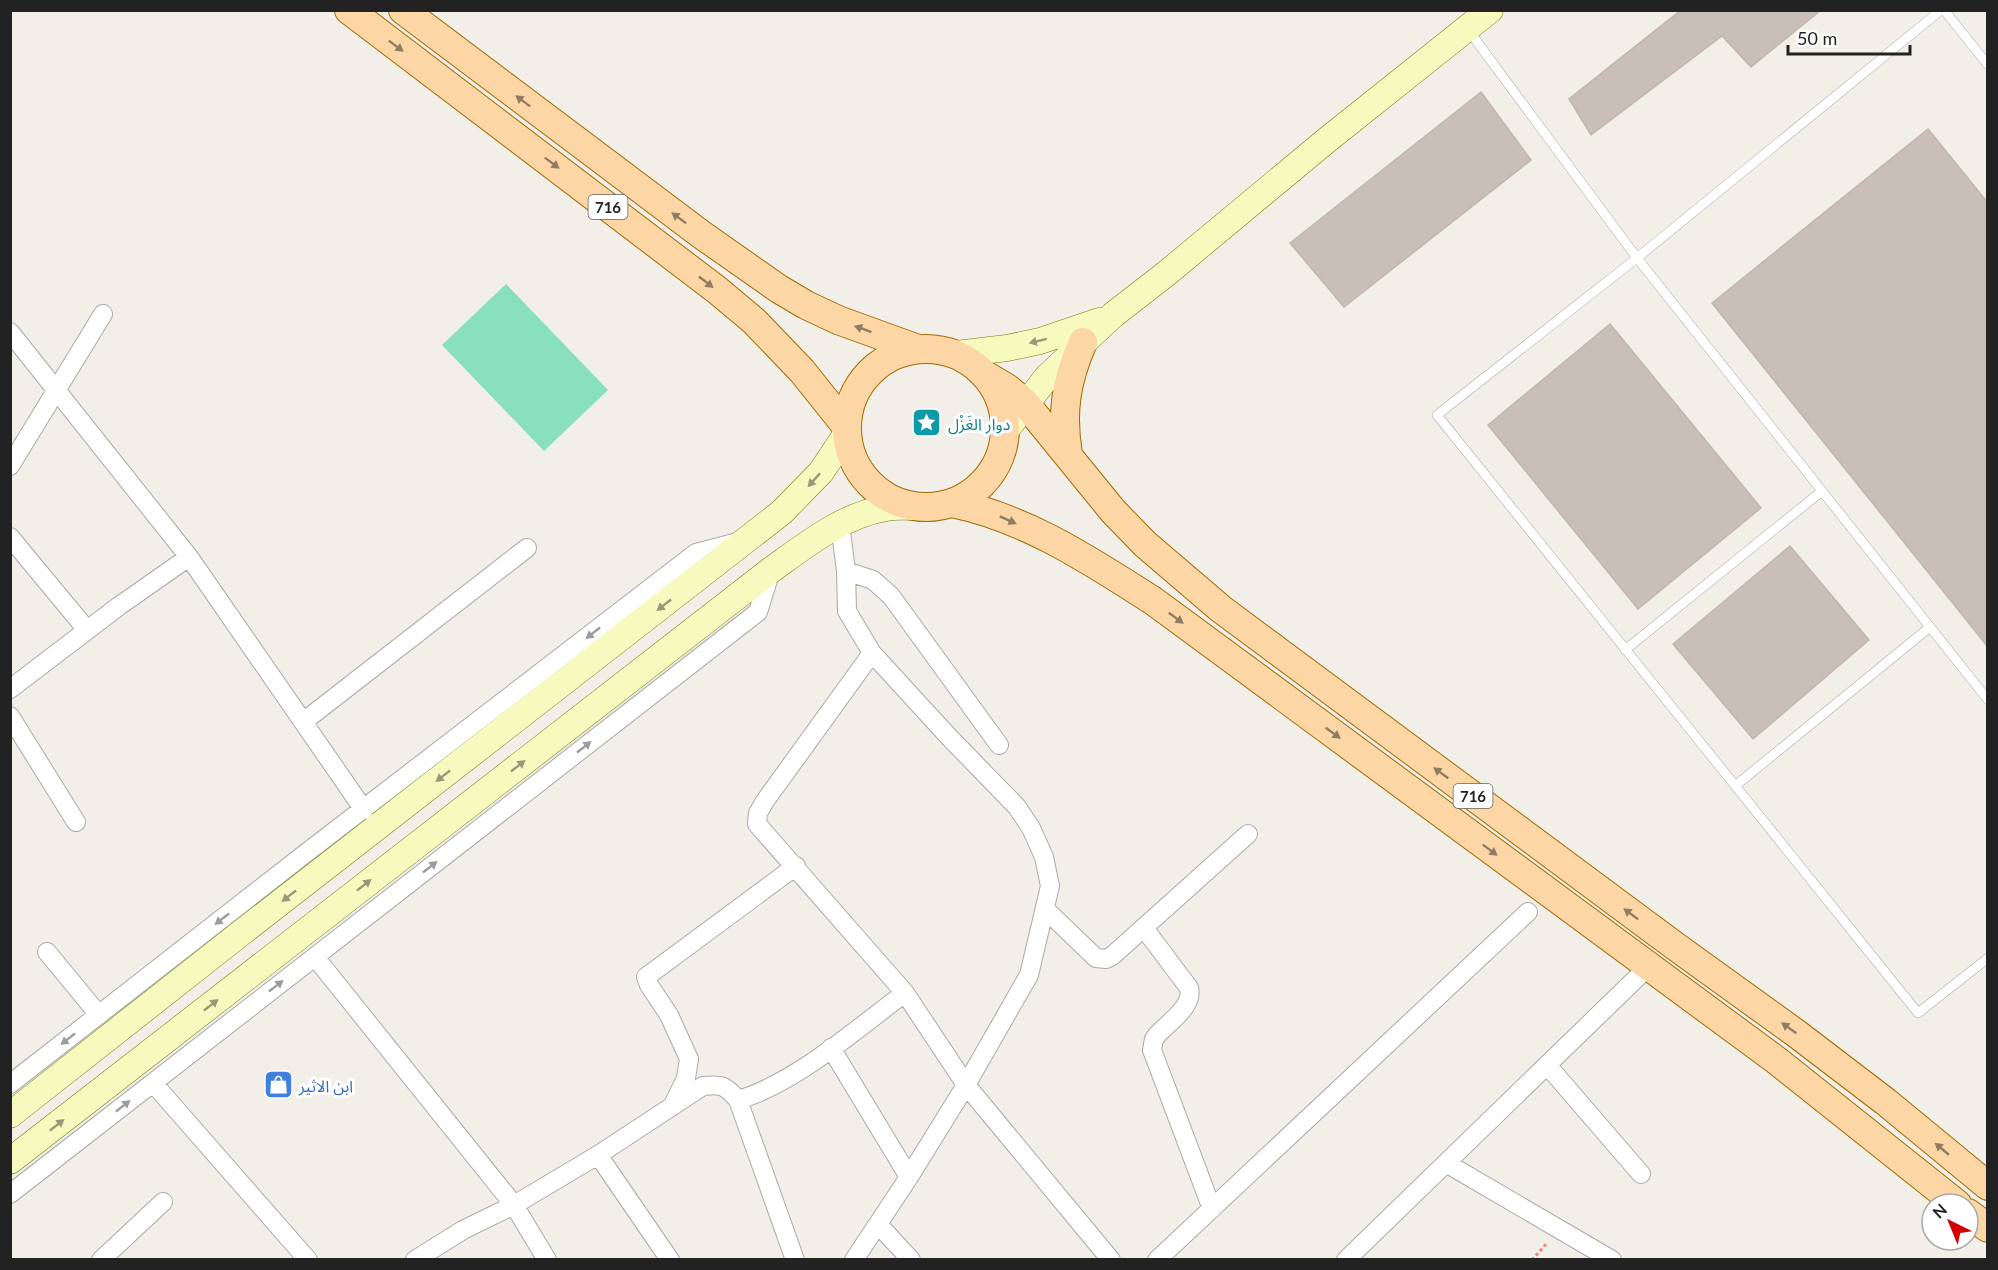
<svg xmlns="http://www.w3.org/2000/svg" width="1998" height="1270" font-family="Lato,'Noto Sans Arabic',sans-serif">
  <style>
    .pitch { fill: #88e0be }
    .building { fill: #c7bfb8; stroke: #c4b6ab; stroke-width: 1.5 }
    .lines { fill: none; stroke-linecap: round; stroke-linejoin: round }
    .lane-casing { stroke: #a9a9a9; stroke-width: 10 }
    .street-casing { stroke: #a9a9a9; stroke-width: 20 }
    .secondary-casing { stroke: #707d05; stroke-width: 27 }
    .primary-casing { stroke: #a06b00; stroke-width: 30 }
    .path { stroke: #fa8072; stroke-width: 3; stroke-dasharray: 3 3; stroke-linecap: butt }
    .lane { stroke: #fff; stroke-width: 9 }
    .street { stroke: #fff; stroke-width: 18 }
    .secondary { stroke: #f7fabf; stroke-width: 26 }
    .primary { stroke: #fcd6a4; stroke-width: 28 }
    .oneway { fill: #8f7c63 }
    .oneway2 { fill: #979978 }
    .oneway3 { fill: #9c9c9c }
    .labels { text-anchor: middle; dominant-baseline: central; stroke-width: 6; stroke-linejoin: round; paint-order: stroke }
    .shield { fill: #fff; stroke: #646464; stroke-width: 1.5 }
    .shield-label { font-size: 15px; font-weight: bold; fill: #222 }
    .culture-label { font-size: 16px; fill: #0d838f; stroke: #fff; text-anchor: start }
    .shop-label { font-size: 16px; fill: #366cbe; stroke: #fff; text-anchor: start }
  </style>
  <rect width="100%" height="100%" fill="#f2efe9"/>
  <path class="pitch" d="M506,284L608,390L544,451L442,345Z"/>
  <path class="building" d="M1681,10H1821L1751,67L1722,36L1591,135L1569,99Z
    M1481,92L1531,160L1344,307L1290,243Z
    M1928,129L1988,203V647L1712,303Z
    M1610,324L1761,508L1638,609L1488,425Z
    M1790,546L1869,640L1753,739L1673,644Z"/>
  <g class="lines">
    <defs>
      <path id="lane" d="M1941,10L1637,258L1437,415L1918,1013L1988,958
        M1944,10L1988,65
        M1469,31L1637,258L1988,700
        M1625,650L1822,491
        M1735,786L1930,627"/>
      <path id="street" d="M10,332L189,557L364,810
        M10,466L103,314
        M840,524L846,571L847,611L872,653L949,737L1017,807L1031,828L1044,857L1050,886L1029,975L966,1085L909,1177L854,1260
        M10,537L87,630
        M846,571L873,580L891,596L999,745
        M872,653L765,801L758,813L757,824L905,993L966,1085L1111,1260
        M10,689L119,606L189,557
        M10,716L76,822
        M303,722L527,548
        M1046,910L1096,958L1106,959L1112,956L1248,834
        M1144,928L1189,988C1194,1006 1169,1022 1158,1034L1154,1039L1152,1050L1212,1209
        M47,952L99,1015
        M315,957L514,1205L547,1260
        M831,1048L909,1177
        M1547,1065L1641,1174
        M153,1083L308,1260
        M10,1084L306,853L696,553L738,542
        M738,1100L795,1260
        M673,1105L686,1078L689,1059L669,1015L649,985L646,977L796,866
        M598,1155L670,1260
        M1446,1163L1612,1260
        M10,1194L758,612L771,570
        M878,1224L911,1260
        M101,1260L163,1202
        M415,1260L463,1230L514,1205L598,1155L703,1086C722,1084 725,1085 738,1100C796,1083 856,1029 905,993
        M1157,1260L1528,912
        M1346,1260L1648,967"/>
      <path id="secondary" d="M956,354L1007,348L1040,341L1099,321
        M1006,430L1047,377L1113,315L1167,273L1327,140L1490,10
        M10,1115L241,933L782,512L821,472L847,433
        M10,1161L771,570C806,545 843,515 886,508C895,506 905,507 915,507"/>
      <path id="primary" d="M349,10L717,290L754,321L802,371L846,426
        M403,10L702,235L779,289L806,305L838,320L918,349
        M847 428a79 79 0 1 1 158 0a79 79 0 1 1-158 0Z
        M987,376L1007,388L1025,403L1113,511L1145,544L1221,609L1675,946L1797,1034L1886,1102L1988,1186
        M1068,454C1061,412 1066,381 1083,342
        M952,503C1026,518 1089,560 1152,600L1776,1060L1957,1204
        M1968,1213L1988,1228"/>
    </defs>
    <use href="#lane" class="lane-casing"/>
    <use href="#street" class="street-casing"/>
    <use href="#secondary" class="secondary-casing"/>
    <use href="#primary" class="primary-casing"/>
    <path class="path" d="M1532,1260L1548,1242"/>
    <use href="#lane" class="lane"/>
    <use href="#street" class="street"/>
    <use href="#secondary" class="secondary"/>
    <use href="#primary" class="primary"/>
  </g>
  <defs><path id="oneway-solid" d="M-6-.8H1V-3.2L6.5 0L1 3.2V.8H-6Z" transform="scale(1.5)"/></defs>
  <g class="oneway">
    <use href="#oneway-solid" transform="translate(396 46) rotate(37)"/>
    <use href="#oneway-solid" transform="translate(523 101) rotate(-143)"/>
    <use href="#oneway-solid" transform="translate(552 163) rotate(37)"/>
    <use href="#oneway-solid" transform="translate(679 218) rotate(-143)"/>
    <use href="#oneway-solid" transform="translate(706 282) rotate(38)"/>
    <use href="#oneway-solid" transform="translate(863 329) rotate(-160)"/>
    <use href="#oneway-solid" transform="translate(1008 520) rotate(24)"/>
    <use href="#oneway-solid" transform="translate(1176 618) rotate(36)"/>
    <use href="#oneway-solid" transform="translate(1333 733) rotate(36)"/>
    <use href="#oneway-solid" transform="translate(1441 773) rotate(-144)"/>
    <use href="#oneway-solid" transform="translate(1490 850) rotate(37)"/>
    <use href="#oneway-solid" transform="translate(1631 914) rotate(-143)"/>
    <use href="#oneway-solid" transform="translate(1789 1028) rotate(-144)"/>
    <use href="#oneway-solid" transform="translate(1942 1149) rotate(-140)"/>
  </g>
  <g class="oneway2">
    <use href="#oneway-solid" transform="translate(1038 341) rotate(166)"/>
    <use href="#oneway-solid" transform="translate(814 480) rotate(132)"/>
    <use href="#oneway-solid" transform="translate(664 605) rotate(142)"/>
    <use href="#oneway-solid" transform="translate(518 766) rotate(-38)"/>
    <use href="#oneway-solid" transform="translate(443 776) rotate(142)"/>
    <use href="#oneway-solid" transform="translate(364 885) rotate(-38)"/>
    <use href="#oneway-solid" transform="translate(289 896) rotate(142)"/>
    <use href="#oneway-solid" transform="translate(211 1005) rotate(-38)"/>
    <use href="#oneway-solid" transform="translate(57 1125) rotate(-38)"/>
  </g>
  <g class="oneway3">
    <use href="#oneway-solid" transform="translate(593 633) rotate(142)"/>
    <use href="#oneway-solid" transform="translate(584 747) rotate(-38)"/>
    <use href="#oneway-solid" transform="translate(430 867) rotate(-38)"/>
    <use href="#oneway-solid" transform="translate(222 919) rotate(142)"/>
    <use href="#oneway-solid" transform="translate(276 986) rotate(-38)"/>
    <use href="#oneway-solid" transform="translate(68 1039) rotate(142)"/>
    <use href="#oneway-solid" transform="translate(123 1106) rotate(-38)"/>
  </g>
  <defs>
    <symbol id="sight-square" viewBox="-11 -11 22 22"><rect x="-9" y="-9" width="18" height="18" rx="4" fill="#0f9aa8" stroke="#fff"/><path d="M0-6L1.8-2.2L6-1.7L2.9 1.2L3.7 5.4L0 3.3L-3.7 5.4L-2.9 1.2L-6-1.7L-1.8-2.2Z" fill="#fff"/></symbol>
    <symbol id="shop-square" viewBox="-11 -11 22 22"><rect x="-9" y="-9" width="18" height="18" rx="4" fill="#3f7fe0" stroke="#fff"/><path d="M-5-2.5h2.3a2.7 3.5 0 0 1 5.4 0H5L5.5 6h-11ZM-1.5-2.5h3a1.5 2.3 0 0 0-3 0Z" fill="#fff"/></symbol>
  </defs>
  <g fill-rule="evenodd">
    <use href="#sight-square" x="910" y="406" width="33" height="33"/>
    <use href="#shop-square" x="262" y="1068" width="33" height="33"/>
  </g>
  <g class="labels">
    <g class="shield">
      <rect x="588.5" y="195" width="39" height="24" rx="4.5"/>
      <rect x="1453.5" y="784" width="39" height="24" rx="4.5"/>
    </g>
    <g class="shield-label">
      <text x="608" y="207">716</text>
      <text x="1473" y="796">716</text>
    </g>
    <g class="culture-label">
      <text x="948" y="423">دوار الغَزْل</text>
    </g>
    <g class="shop-label">
      <text x="299" y="1085">ابن الاثير</text>
    </g>
  </g>
  <rect width="1998" height="1270" fill="none" stroke="#222222" stroke-width="24"/>
  <g transform="translate(1950 1222) rotate(317)"><circle r="28" fill="#ffffff" stroke="#a7a7a7" stroke-width="1.5"/>
  <path d="M0-4.5L10 22L0 15L-10 22Z" fill="#d40000"/>
  <text y="-9" font-size="16" font-weight="bold" text-anchor="middle" fill="#222222">N</text>
  </g>
  <path d="M1788 45v9h122v-9" fill="none" stroke="#222222" stroke-width="3"/>
  <text x="1797" y="45" font-size="18" fill="#222222" stroke="#ffffff" stroke-width="4.5" paint-order="stroke">50 m</text>
</svg>
